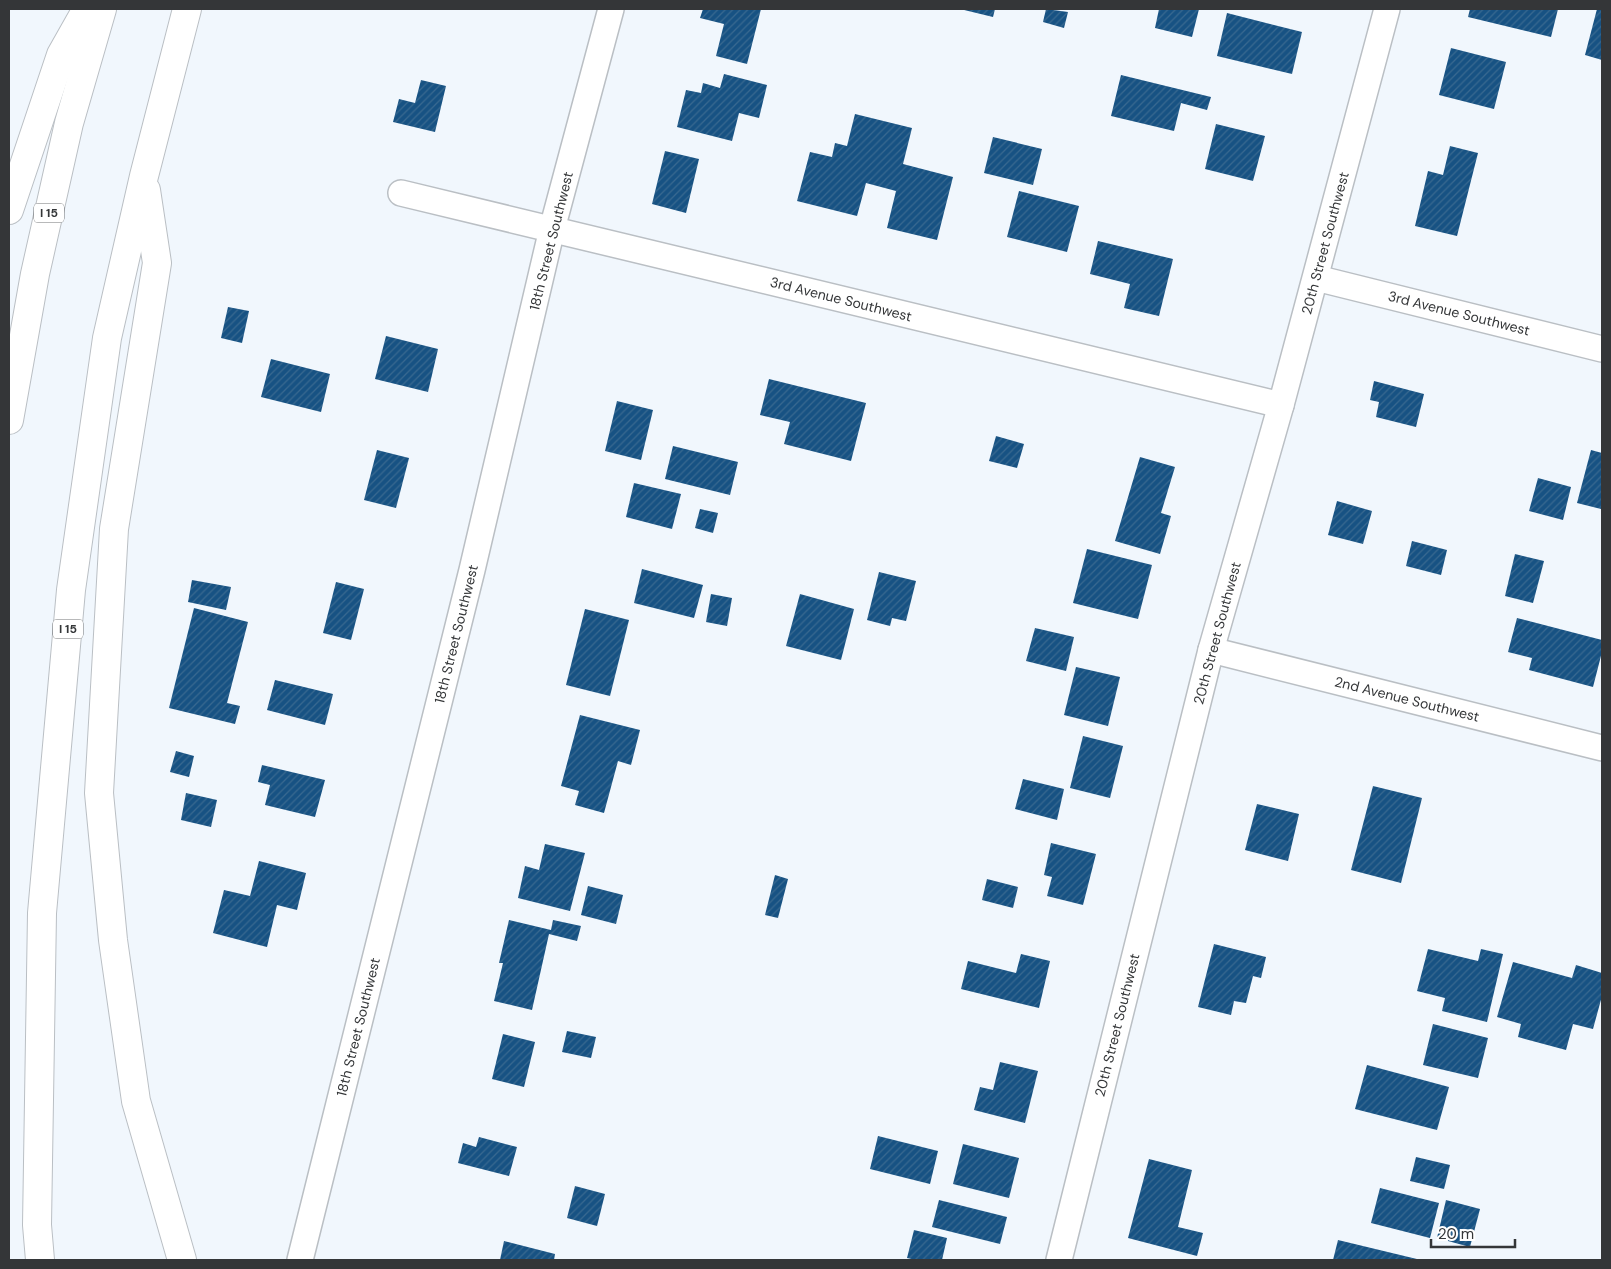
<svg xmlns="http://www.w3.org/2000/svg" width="1611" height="1269" font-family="'DM Sans',sans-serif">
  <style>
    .building { fill: url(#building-hatch) }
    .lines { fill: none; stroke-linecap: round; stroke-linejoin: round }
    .minor-casing { stroke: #babfc4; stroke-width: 28 }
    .motorway-casing { stroke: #babfc4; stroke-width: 30 }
    .minor { stroke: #fff; stroke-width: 25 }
    .motorway { stroke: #fff; stroke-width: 28 }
    .labels { text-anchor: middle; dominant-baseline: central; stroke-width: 5; stroke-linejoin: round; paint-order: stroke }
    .shield { fill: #fff; stroke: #717274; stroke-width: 1 }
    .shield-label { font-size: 12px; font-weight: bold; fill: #343638 }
    .street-label { font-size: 14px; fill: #343638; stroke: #fff }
  </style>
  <defs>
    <pattern id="building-hatch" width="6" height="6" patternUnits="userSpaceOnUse" patternTransform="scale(1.25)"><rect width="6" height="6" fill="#175283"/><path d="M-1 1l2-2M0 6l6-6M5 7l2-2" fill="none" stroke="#396990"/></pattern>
  </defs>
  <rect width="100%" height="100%" fill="#f1f7fd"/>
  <g class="building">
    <path d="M703,9H761L747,64L716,56L724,24L700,18Z"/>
    <path d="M960,9H995L993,17Z"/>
    <path d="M1046,9L1068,12L1064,28L1043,22Z"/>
    <path d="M1159,9H1199L1192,37L1155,28Z"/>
    <path d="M1470,9H1558L1551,37L1468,17Z"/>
    <path d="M1597,9H1602V60L1585,55Z"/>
    <path d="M1227,13L1302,32L1292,74L1217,56Z"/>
    <path d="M1451,48L1506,62L1494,109L1439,95Z"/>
    <path d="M724,74L767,85L759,118L739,113L732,141L677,127L686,90L701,93L703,83L720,88Z"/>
    <path d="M1121,75L1211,97L1207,110L1181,103L1174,131L1111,116Z"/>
    <path d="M421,80L446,86L435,132L393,122L399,99L415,103Z"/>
    <path d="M855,114L912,128L903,164L953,177L937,240L887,228L896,191L866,183L857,216L797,201L810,152L832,157L835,143L847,146Z"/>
    <path d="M1216,124L1265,136L1253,181L1205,169Z"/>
    <path d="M993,137L1042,149L1033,185L984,173Z"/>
    <path d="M1450,146L1478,153L1457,236L1415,226L1428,171L1443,175Z"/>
    <path d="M665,151L699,159L686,213L652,204Z"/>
    <path d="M1019,191L1079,206L1067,252L1007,237Z"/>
    <path d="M1098,241L1173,259L1159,316L1124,308L1130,284L1090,274Z"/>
    <path d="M228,307L249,311L242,343L221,338Z"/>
    <path d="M386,336L438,349L428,392L375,379Z"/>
    <path d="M271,359L330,374L321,412L261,397Z"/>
    <path d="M769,379L866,403L851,461L784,444L790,422L760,415Z"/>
    <path d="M1374,381L1424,394L1416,427L1376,417L1379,402L1370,400Z"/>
    <path d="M617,401L653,410L641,460L605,451Z"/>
    <path d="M996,436L1024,444L1017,468L989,461Z"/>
    <path d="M673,446L738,462L730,495L665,479Z"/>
    <path d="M377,450L409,458L396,508L364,500Z"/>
    <path d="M1591,450L1602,453L1601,509L1577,503Z"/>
    <path d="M1140,457L1175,467L1161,513L1171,516L1160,554L1115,541Z"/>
    <path d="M1538,478L1571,487L1563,520L1529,511Z"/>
    <path d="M634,483L681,494L672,529L626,517Z"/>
    <path d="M1337,501L1372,511L1363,544L1328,535Z"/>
    <path d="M700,509L718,513L713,533L695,528Z"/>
    <path d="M1412,541L1447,550L1441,575L1406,566Z"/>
    <path d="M1087,549L1152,565L1138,619L1073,603Z"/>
    <path d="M1515,554L1544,561L1533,603L1505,596Z"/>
    <path d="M642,569L703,585L694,618L634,603Z"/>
    <path d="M879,572L916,581L906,621L892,618L890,626L867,620Z"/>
    <path d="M192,580L231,587L226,610L188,602Z"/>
    <path d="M336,582L364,589L351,640L323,633Z"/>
    <path d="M711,594L732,598L727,626L706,622Z"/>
    <path d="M800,594L854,609L841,660L786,646Z"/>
    <path d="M194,608L248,622L227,703L240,706L235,724L169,708Z"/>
    <path d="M585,609L629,620L610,696L566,685Z"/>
    <path d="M1517,618L1602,640V652L1593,687L1529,670L1532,658L1508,652Z"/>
    <path d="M1035,628L1074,637L1066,671L1026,661Z"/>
    <path d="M1076,667L1120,677L1108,726L1064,715Z"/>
    <path d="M275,680L333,694L325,725L267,710Z"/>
    <path d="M580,715L640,730L631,765L618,761L604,813L575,805L579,791L561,786Z"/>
    <path d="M1083,736L1123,746L1110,798L1070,788Z"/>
    <path d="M176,751L194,756L189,777L170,772Z"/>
    <path d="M262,765L325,780L315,817L265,805L270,785L258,782Z"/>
    <path d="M1023,779L1064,789L1057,820L1015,809Z"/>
    <path d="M1373,786L1422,798L1401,883L1351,870Z"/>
    <path d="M186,793L217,800L211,827L181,820Z"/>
    <path d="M1257,804L1299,814L1288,861L1245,850Z"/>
    <path d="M1051,843L1096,854L1083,905L1047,896L1052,877L1044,875Z"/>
    <path d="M545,844L585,853L570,911L518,898L525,866L539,870Z"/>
    <path d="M259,861L306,873L297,910L277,905L267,947L213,933L224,890L250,896Z"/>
    <path d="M775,875L788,879L778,918L765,915Z"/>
    <path d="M987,879L1018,887L1013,908L982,900Z"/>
    <path d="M588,886L623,895L616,924L581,915Z"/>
    <path d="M509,920L551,930L553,920L581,926L577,941L549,934L532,1010L494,1001L503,963H499Z"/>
    <path d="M1214,944L1266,957L1261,978L1253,976L1246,1003L1234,1001L1231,1015L1198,1007Z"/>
    <path d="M1428,949L1478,961L1481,949L1503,954L1487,1022L1442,1011L1445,998L1417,991Z"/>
    <path d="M1021,954L1050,961L1039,1008L961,989L968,961L1016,973Z"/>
    <path d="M1513,962L1572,978L1576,965L1602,973V996L1593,1029L1573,1024L1566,1050L1518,1037L1521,1024L1497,1017Z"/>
    <path d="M1433,1024L1488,1038L1478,1078L1423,1065Z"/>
    <path d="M567,1031L596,1037L591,1058L562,1052Z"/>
    <path d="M503,1034L535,1042L524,1087L492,1079Z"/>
    <path d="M1000,1062L1038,1071L1025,1123L974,1110L980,1087L993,1090Z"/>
    <path d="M1367,1065L1449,1087L1437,1130L1355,1109Z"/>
    <path d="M878,1136L938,1151L930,1184L870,1169Z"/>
    <path d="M479,1137L517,1147L509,1176L458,1163L463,1143L476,1147Z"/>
    <path d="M963,1144L1019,1158L1009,1198L953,1184Z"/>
    <path d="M1416,1157L1450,1165L1444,1189L1410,1181Z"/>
    <path d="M1149,1159L1192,1170L1178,1227L1203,1233L1197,1256L1128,1238Z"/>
    <path d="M575,1186L605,1194L597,1226L567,1218Z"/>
    <path d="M1380,1188L1439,1203L1430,1238L1371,1223Z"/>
    <path d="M939,1200L1007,1217L1000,1244L932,1227Z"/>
    <path d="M1446,1200L1480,1209L1470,1247L1437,1238Z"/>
    <path d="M914,1230L947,1238L942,1260H916L907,1258Z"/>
    <path d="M1338,1240L1421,1260H1333Z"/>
    <path d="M504,1241L555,1254L554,1260H500Z"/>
  </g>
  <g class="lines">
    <defs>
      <g id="minor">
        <path d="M401,193L1281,405"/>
        <path d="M1316,278L1602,349"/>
        <path d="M1211,650L1602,748"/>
        <path d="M300,1260L472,570L552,229L611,9"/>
        <path d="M1059,1260L1211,650L1281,405L1387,9"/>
      </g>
      <g id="motorway">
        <path d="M146,190L157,263L114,529L99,793L113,940L136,1101L182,1260"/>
        <path d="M9,210L61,55L87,9"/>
        <path d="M9,420L35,274L69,123L102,9"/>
        <path d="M40,1260L37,1225L42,913L71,590L107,338L144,176L187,9"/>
      </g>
    </defs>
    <use href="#minor" class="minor-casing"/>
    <use href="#motorway" class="motorway-casing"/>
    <use href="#minor" class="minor"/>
    <use href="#motorway" class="motorway"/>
  </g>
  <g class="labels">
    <g class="shield">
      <rect x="34" y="203.5" width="30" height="19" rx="4"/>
      <rect x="53" y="619.5" width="30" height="19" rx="4"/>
    </g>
    <g class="shield-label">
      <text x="49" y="213">I 15</text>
      <text x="68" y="629">I 15</text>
    </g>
    <g class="street-label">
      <text transform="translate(551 241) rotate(-76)">18th Street Southwest</text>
      <text transform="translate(1325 243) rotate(-75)">20th Street Southwest</text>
      <text transform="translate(841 299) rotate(14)">3rd Avenue Southwest</text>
      <text transform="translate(1459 313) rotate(14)">3rd Avenue Southwest</text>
      <text transform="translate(1217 633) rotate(-75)">20th Street Southwest</text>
      <text transform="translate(456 634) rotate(-76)">18th Street Southwest</text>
      <text transform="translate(1407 699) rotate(14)">2nd Avenue Southwest</text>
      <text transform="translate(1117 1025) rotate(-76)">20th Street Southwest</text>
      <text transform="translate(358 1027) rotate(-76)">18th Street Southwest</text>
    </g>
  </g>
  <rect width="1611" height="1269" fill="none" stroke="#343638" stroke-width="20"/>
  <path d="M1431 1239v8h84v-8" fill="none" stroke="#343638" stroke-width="2.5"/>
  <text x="1438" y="1239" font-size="15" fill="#343638" stroke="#ffffff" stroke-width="4" paint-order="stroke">20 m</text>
</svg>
